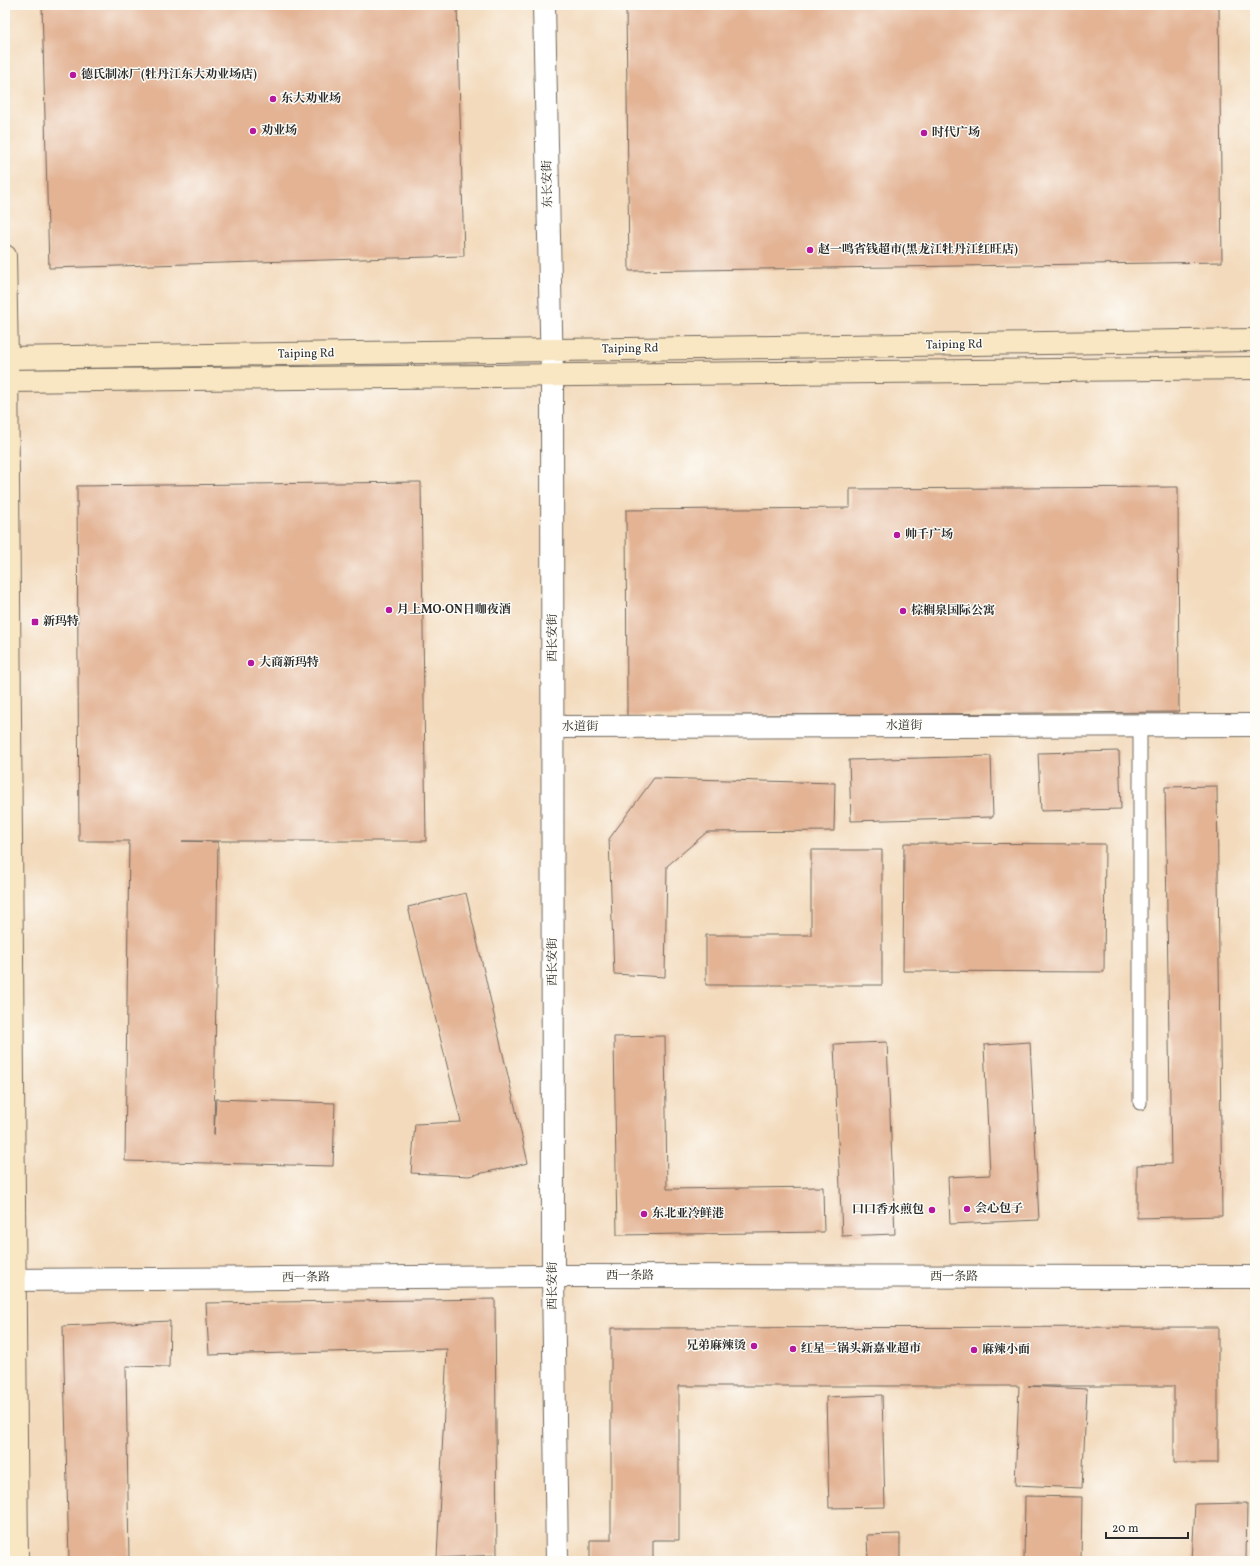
<svg xmlns="http://www.w3.org/2000/svg" width="1260" height="1566" font-family="Vollkorn,'Noto Serif SC',serif">
  <style>
    .building { fill: #e3b394 }
    .lines { fill: none; stroke-linecap: round; stroke-linejoin: round }
    .service-casing { stroke: #71685e; stroke-width: 15 }
    .minor-casing { stroke: #71685e; stroke-width: 24 }
    .tertiary-casing { stroke: #71685e; stroke-width: 24 }
    .secondary-casing { stroke: #71685e; stroke-width: 24 }
    .service { stroke: #fff; stroke-width: 13 }
    .minor { stroke: #fff; stroke-width: 22 }
    .tertiary { stroke: #fff; stroke-width: 22 }
    .secondary { stroke: #f9e7c3; stroke-width: 22 }
    .poi-dot { fill: #b5179e; stroke: #fdfcf7; stroke-width: 1.5 }
    .labels { text-anchor: middle; dominant-baseline: central; stroke-width: 3; stroke-linejoin: round; paint-order: stroke }
    .poi-label { font-size: 12px; font-weight: bold; fill: #2b2b2b; stroke: #fdfcf7; text-anchor: start }
    .street-label { font-size: 12px; fill: #2b2b2b; stroke: #fdfcf7 }
  </style>
  <rect width="100%" height="100%" fill="#fdfcf7"/>
  <filter id="ink" filterUnits="userSpaceOnUse"><feTurbulence type="fractalNoise" baseFrequency=".025" numOctaves="2"/><feDisplacementMap in="SourceGraphic" scale="8" xChannelSelector="R" yChannelSelector="G"/><feConvolveMatrix kernelMatrix="1 2 1 2 8 2 1 2 1" color-interpolation-filters="sRGB"/></filter>
  <filter id="wash" filterUnits="userSpaceOnUse"><feTurbulence type="fractalNoise" baseFrequency=".012" numOctaves="4" result="noise"/><feDisplacementMap in="SourceGraphic" scale="16" xChannelSelector="R" yChannelSelector="G"/><feGaussianBlur stdDeviation="0.9" result="paint"/><feColorMatrix in="noise" values="0 0 0 0 0 0 0 0 0 0 0 0 0 0 0 0 0 1.4 0 .05"/><feComposite in="paint" operator="in"/></filter>
  <g filter="url(#wash)">
    <rect width="100%" height="100%" fill="#f3dabc"/>
    <g id="blocks">
      <g class="building">
        <path d="M42,5H457L464,256L49,268Z"/>
        <path d="M626,5H1219L1222,262L629,271Z"/>
        <path d="M421,482L426,841H182L218,842L214,1135L216,1099L335,1103L333,1166L125,1161L129,841H79L77,486Z"/>
        <path d="M1178,487L1179,712L627,716L626,510L850,508V489Z"/>
        <path d="M1119,751L1121,809L1041,811L1038,753Z"/>
        <path d="M991,756L993,817L851,821L849,760Z"/>
        <path d="M654,778L835,783L834,831L707,832L667,866L665,977L614,974L609,839Z"/>
        <path d="M1217,786L1222,1216L1137,1218V1165L1171,1164L1165,787Z"/>
        <path d="M904,843L1105,844L1104,972L903,971Z"/>
        <path d="M811,850H882V985H706V935H811Z"/>
        <path d="M466,893L528,1163L469,1176L411,1173L415,1124L461,1122L408,907Z"/>
        <path d="M665,1036L667,1189L823,1187L824,1232L617,1235L614,1037Z"/>
        <path d="M887,1042L895,1234L842,1236L834,1044Z"/>
        <path d="M1030,1042L1039,1220L950,1224L948,1177L990,1175L984,1045Z"/>
        <path d="M495,1299L497,1555L437,1558L447,1349L209,1355L206,1303Z"/>
        <path d="M170,1321L169,1367L126,1366L129,1561H69L63,1326Z"/>
        <path d="M1218,1327V1463H1174V1386H1028L1087,1389L1082,1488L1015,1485L1019,1386H679V1540H653V1561H590V1540H611V1328Z"/>
        <path d="M882,1395L885,1507L829,1508L826,1397Z"/>
        <path d="M1025,1496L1082,1497L1081,1561H1024Z"/>
        <path d="M1247,1503L1246,1561H1192L1195,1504Z"/>
        <path d="M900,1534V1561H868L867,1535Z"/>
      </g>
    </g>
  </g>
  <g filter="url(#ink)">
    <use href="#blocks" fill-opacity="0" stroke="#71685e" stroke-width="1"/>
    <g class="lines">
      <defs>
        <path id="service" d="M1140,726V1103"/>
        <path id="minor" d="M553,727L1255,725"/>
        <g id="tertiary">
          <path d="M544,5L552,375L553,1276L557,1561"/>
          <path d="M5,1280L553,1276L1255,1277"/>
        </g>
        <g id="secondary">
          <path d="M5,256L7,358L17,1561"/>
          <path d="M5,358L1255,340"/>
          <path d="M5,381L1255,368"/>
        </g>
      </defs>
      <use href="#service" class="service-casing"/>
      <use href="#minor" class="minor-casing"/>
      <use href="#tertiary" class="tertiary-casing"/>
      <use href="#secondary" class="secondary-casing"/>
      <use href="#service" class="service"/>
      <use href="#minor" class="minor"/>
      <use href="#tertiary" class="tertiary"/>
      <use href="#secondary" class="secondary"/>
    </g>
  </g>
  <g class="poi-dot">
    <circle cx="73" cy="75" r="4"/>
    <circle cx="273" cy="99" r="4"/>
    <circle cx="253" cy="131" r="4"/>
    <circle cx="924" cy="133" r="4"/>
    <circle cx="810" cy="250" r="4"/>
    <circle cx="897" cy="535" r="4"/>
    <circle cx="389" cy="610" r="4"/>
    <circle cx="903" cy="611" r="4"/>
    <rect x="31" y="618" width="8" height="8" rx="2"/>
    <circle cx="251" cy="663" r="4"/>
    <circle cx="967" cy="1209" r="4"/>
    <circle cx="932" cy="1210" r="4"/>
    <circle cx="644" cy="1214" r="4"/>
    <circle cx="754" cy="1346" r="4"/>
    <circle cx="793" cy="1349" r="4"/>
    <circle cx="974" cy="1350" r="4"/>
  </g>
  <g class="labels">
    <g class="poi-label">
      <text x="81" y="75">德氏制冰厂(牡丹江东大劝业场店)</text>
      <text x="281" y="99">东大劝业场</text>
      <text x="261" y="131">劝业场</text>
      <text x="932" y="133">时代广场</text>
      <text x="818" y="250">赵一鸣省钱超市(黑龙江牡丹江红旺店)</text>
      <text x="905" y="535">帅千广场</text>
      <text x="397" y="610">月上MO·ON日咖夜酒</text>
      <text x="911" y="611">棕榈泉国际公寓</text>
      <text x="43" y="622">新玛特</text>
      <text x="259" y="663">大商新玛特</text>
      <text x="975" y="1209">会心包子</text>
      <text x="924" y="1210" text-anchor="end">口口香水煎包</text>
      <text x="652" y="1214">东北亚冷鲜港</text>
      <text x="746" y="1346" text-anchor="end">兄弟麻辣烫</text>
      <text x="801" y="1349">红星二锅头新嘉业超市</text>
      <text x="982" y="1350">麻辣小面</text>
    </g>
    <g class="street-label">
      <text transform="translate(548 184) rotate(-91)">东长安街</text>
      <text transform="translate(954 345) rotate(-1)">Taiping Rd</text>
      <text transform="translate(630 349) rotate(-1)">Taiping Rd</text>
      <text transform="translate(306 354) rotate(-1)">Taiping Rd</text>
      <text transform="translate(553 638) rotate(-90)">西长安街</text>
      <text x="904" y="726">水道街</text>
      <text x="580" y="727">水道街</text>
      <text transform="translate(553 962) rotate(-90)">西长安街</text>
      <text x="630" y="1276">西一条路</text>
      <text x="954" y="1277">西一条路</text>
      <text transform="translate(306 1278) rotate(-1)">西一条路</text>
      <text transform="translate(553 1286) rotate(-90)">西长安街</text>
    </g>
  </g>
  <rect width="1260" height="1566" fill="none" stroke="#fdfcf7" stroke-width="20"/>
  <path d="M1106 1532v6h82v-6" fill="none" stroke="#2b2b2b" stroke-width="2"/>
  <text x="1112" y="1532" font-size="12" fill="#2b2b2b" stroke="#fdfcf7" stroke-width="3" paint-order="stroke">20 m</text>
</svg>
